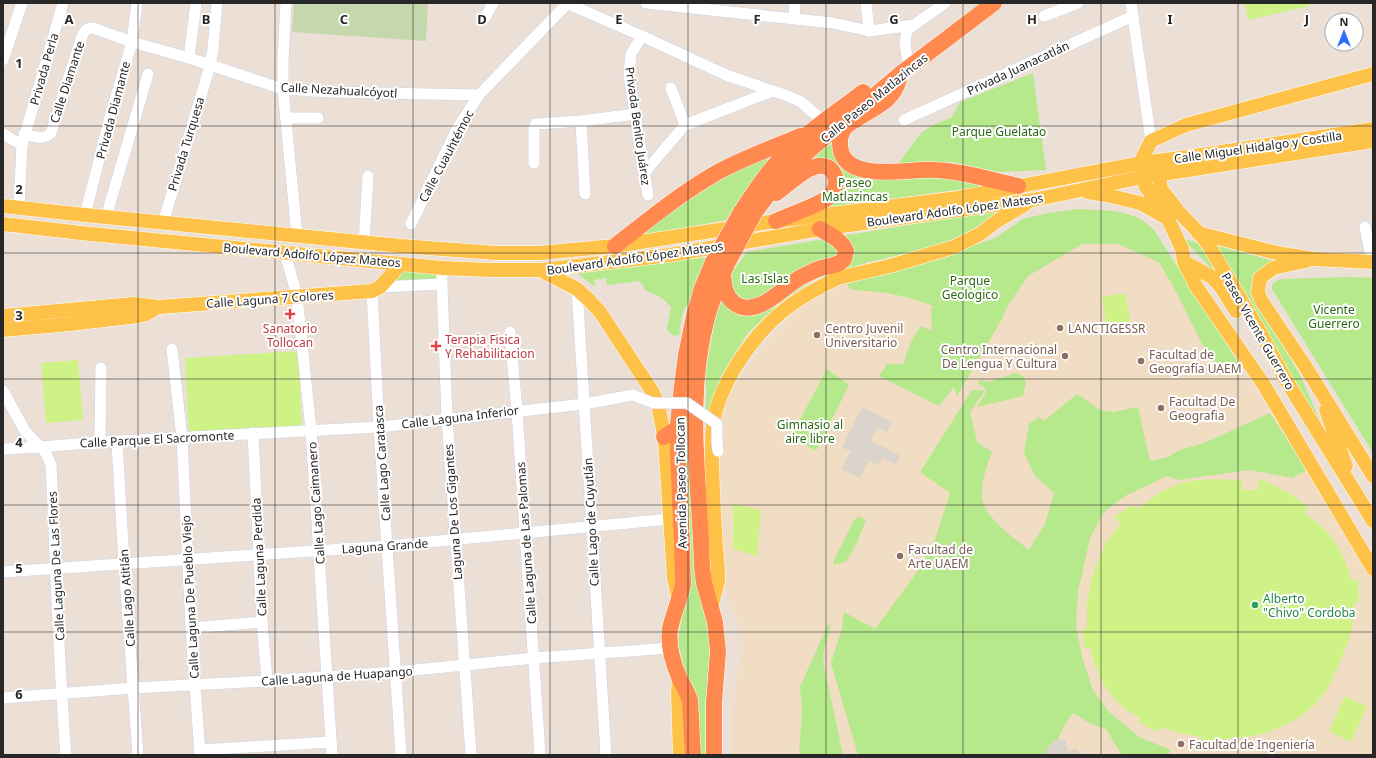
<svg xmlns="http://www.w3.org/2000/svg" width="1376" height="758" font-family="'Noto Sans',sans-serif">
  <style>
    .education { fill: #f0ddc3 }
    .green { fill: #b5e98c }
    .cemetery { fill: #c5d7ac }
    .pitch { fill: #cff286 }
    .plaza { fill: #dbd4cd }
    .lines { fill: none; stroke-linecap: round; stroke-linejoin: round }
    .minor-casing { stroke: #ccd2e2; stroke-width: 12 }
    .major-casing { stroke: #fff; stroke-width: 15 }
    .highway-casing { stroke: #fff; stroke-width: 17 }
    .minor { stroke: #fff; stroke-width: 11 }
    .major { stroke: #fec248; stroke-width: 14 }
    .highway { stroke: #ff894e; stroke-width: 16 }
    .minor-bridge-casing { stroke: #ccd2e2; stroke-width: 12; stroke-linecap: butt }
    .highway-bridge-casing { stroke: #fff; stroke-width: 17; stroke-linecap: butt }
    .minor-bridge { stroke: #fff; stroke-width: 11 }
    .highway-bridge { stroke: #ff894e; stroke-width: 16 }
    .grid { fill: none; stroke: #272727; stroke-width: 1; stroke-opacity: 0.55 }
    .health-dot { fill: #e0444e; stroke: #fff; stroke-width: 1.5 }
    .education-dot { fill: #8d6e63; stroke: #fff; stroke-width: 1.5 }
    .leisure-dot { fill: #2e9e5b; stroke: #fff; stroke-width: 1.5 }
    .labels { text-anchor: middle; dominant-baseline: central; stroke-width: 4; stroke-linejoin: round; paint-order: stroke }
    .street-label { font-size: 12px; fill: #272727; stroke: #fff }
    .park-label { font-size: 12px; fill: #2d6912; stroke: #fff }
    .health-label { font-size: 12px; fill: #be3a42; stroke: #fff }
    .education-label { font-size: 12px; fill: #785e54; stroke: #fff; text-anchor: start }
    .leisure-label { font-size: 12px; fill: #27864d; stroke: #fff; text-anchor: start }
    .grid-label { font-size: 13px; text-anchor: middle; font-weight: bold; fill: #272727; stroke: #fff; stroke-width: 4; stroke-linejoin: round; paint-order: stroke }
  </style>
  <rect width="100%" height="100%" fill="#ece0d6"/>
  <path class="education" d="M1138,227L1226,344L1247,377L1258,390L1274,413L1373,572V755H732V711L743,639L721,576L717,451L720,425L732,387L766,343L795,311L822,292L841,284L920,264L995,238Z"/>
  <g class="green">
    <path d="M979,3H986L867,96L817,137L778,173L756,201L730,249L707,305L694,356L691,412L697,578L710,642L706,703L707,755H696L692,699L678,642L687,582L682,427L684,385L687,365L703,301L715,267L739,222L759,190L779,167L875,85Z"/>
    <path d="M1033,73L1046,170L998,172L952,162L898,164L921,133L933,125L952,117L960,102Z"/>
    <path d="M837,135L841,162L939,175L992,185L812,210L828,202L832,165L784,182Z"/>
    <path d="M773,152L726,220L641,236L673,208L716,180Z"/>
    <path d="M1009,208L970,236L940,245L862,264L813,280L776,306L747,334L720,378L706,419V369L716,316L733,271L747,252Z"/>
    <path d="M1078,209C1105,211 1134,208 1154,230L1236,359L1238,371L1230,375L1218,369L1204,348L1178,295L1159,262L1118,244H1082L1028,276L1008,305L1002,319L957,396L954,387L939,406L879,376L887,364H904C907,350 912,338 921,326L932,331L931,310L933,306C906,295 879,291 851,290L846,283L920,264L995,238L1023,219L1048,213Z"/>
    <path d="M1182,238L1200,244L1235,301L1213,270Z"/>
    <path d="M1211,244L1274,261L1253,295L1300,375L1328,439Z"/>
    <path d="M710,257L690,302L684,309L679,331L682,333L674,336L667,330L671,307L662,298L645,290L640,281L607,285L606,278L594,280L595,287L576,272Z"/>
    <path d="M403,270L439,274L438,282L392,283Z"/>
    <path d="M1347,277L1373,278V453L1272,289V285L1275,282L1281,279Z"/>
    <path d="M827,369L849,385L816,451L791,437Z"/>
    <path d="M1016,373L1023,376L1026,382L1023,396L977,407L987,390L978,383L980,380L988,382Z"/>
    <path d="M972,390H985L970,412L977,442L992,452C987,465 982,480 982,494C981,516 1013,537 1029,550L1045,524L1054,493L1035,476L1024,453L1029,424L1039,417L1044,421L1077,394L1100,410L1113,412L1138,407L1150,461L1169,457L1179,450L1202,444L1270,413L1307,470L1292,478L1250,470L1178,480L1167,476L1125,496L1104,512L1090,538L1078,592L1076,625L1082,657L1092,688L1108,711L1139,737L1171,750L1168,755H1123L1120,752L1106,729L1091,724L1073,713L1065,724L1058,739L1053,741L1045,755H858L831,663L842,629L844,612L875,629L915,575L933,545L950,493L920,472Z"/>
    <path d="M858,516L866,520L858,540L847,561L834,565L833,562L853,522Z"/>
    <path d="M828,624L831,626L823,654L824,666L843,755H799L802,711L800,687Z"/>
  </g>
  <path class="cemetery" d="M294,3H428L426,41L292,32Z"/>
  <g class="pitch">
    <path d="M1245,3H1310V6L1248,20Z"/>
    <path d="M1125,293L1132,330L1108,335L1102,297Z"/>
    <path d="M298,351L302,428L189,434L185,358Z"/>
    <path d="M78,360L83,420L46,423L41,363Z"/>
    <path d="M1241,480L1242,490H1258L1259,480L1270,482L1269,484C1285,489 1296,498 1309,508L1304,513C1330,530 1344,550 1351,580H1358L1359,602H1354C1354,629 1349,642 1338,666C1334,675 1331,684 1326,691C1310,715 1280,731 1252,736C1243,737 1233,738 1224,739V744L1202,743V737L1179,733L1162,727L1157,732L1138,722L1140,718C1110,702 1098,679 1090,648H1085L1082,629L1087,628V602L1092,577L1105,544L1121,523L1114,517L1132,505L1137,509C1149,501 1160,491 1174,486C1194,477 1219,480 1241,480Z"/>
    <path d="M733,504L761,510L757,556L733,549Z"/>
    <path d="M1345,696L1367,707L1351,742L1329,731Z"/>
  </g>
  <g class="plaza">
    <path d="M862,407L892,422L887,432L877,428L871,441L900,455L896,465L882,458L878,465L842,447Z"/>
    <path d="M850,452L869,461L860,478L841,469Z"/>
    <path d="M1058,739L1066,740V745L1069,751L1076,749L1082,755H1045L1048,746Z"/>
  </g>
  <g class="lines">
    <defs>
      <g id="minor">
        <path d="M286,3L283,61V89L297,236"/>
        <path d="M566,3L642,36L726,75L788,96L801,102L823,121"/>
        <path d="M646,3L833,23L869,31L914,25"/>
        <path d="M866,3L869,31"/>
        <path d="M1131,3L1151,141"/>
        <path d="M1044,16L1078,3"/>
        <path d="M485,18L493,3"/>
        <path d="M794,18L795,3"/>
        <path d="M642,36L631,54L629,74L648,195"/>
        <path d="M907,57L905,42L907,30L945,3"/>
        <path d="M189,58L196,3"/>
        <path d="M3,60L22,3"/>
        <path d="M671,88L685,125"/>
        <path d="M286,118H318"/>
        <path d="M904,120L1133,16"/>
        <path d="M581,121L585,194"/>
        <path d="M3,134L22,145"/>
        <path d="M24,134C33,136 44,141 51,133L82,36C85,30 87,28 93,28L132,42L189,58L283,89L330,92L479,95"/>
        <path d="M534,163V128L536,124L581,121L636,114"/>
        <path d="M644,173L685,125L773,91"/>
        <path d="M19,208L22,145L63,3"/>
        <path d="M85,215L111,113L132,42L137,3"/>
        <path d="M106,217L148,74"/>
        <path d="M163,223L210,66L213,49L217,3"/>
        <path d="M411,224L457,129L479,95L568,3"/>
        <path d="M1365,227L1372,262"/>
        <path d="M364,243L368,176"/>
        <path d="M285,253L297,296L311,430L332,755"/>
        <path d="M442,268V284L447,418L471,755"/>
        <path d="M380,287L442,284"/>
        <path d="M577,289L606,755"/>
        <path d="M372,291L379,427L401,755"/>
        <path d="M510,332L517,411L540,755"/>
        <path d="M172,349L182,438L191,628L200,755"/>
        <path d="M3,391L25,431L46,453L51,465C56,562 58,659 66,755"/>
        <path d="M253,433L262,622L267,681"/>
        <path d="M100,442L101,368"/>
        <path d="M117,442L124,563L138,755"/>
        <path d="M3,449L41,447L100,442L379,427L584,404L633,395"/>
        <path d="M3,572L387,546L670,519"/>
        <path d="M191,628L262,622"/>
        <path d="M3,698L133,688L267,681L395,672L534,658L670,648"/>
        <path d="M199,750L331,742"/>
      </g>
      <g id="major">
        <path d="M1373,74L1186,125L1151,141L1143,157L1142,163L1143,177L1146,187L1168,219L1182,249L1184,262L1196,286L1264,385L1373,569"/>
        <path d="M1157,167L1161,189L1178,211L1201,235L1209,246L1259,330L1284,377L1373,521"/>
        <path d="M1088,192L1106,195L1140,203L1163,216"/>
        <path d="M3,206L85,215L401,246L496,253H539L615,246L776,221L958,198L1142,163L1188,157L1373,129"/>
        <path d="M3,224L81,233L442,268L491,270H542L670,255L820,229L1033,200L1143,177L1373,141"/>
        <path d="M1198,233L1277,253L1314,259L1373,262"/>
        <path d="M1306,261L1273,268L1260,278L1258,292L1261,300L1305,366L1373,476"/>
        <path d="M1184,262L1212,277L1221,287L1236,311"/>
        <path d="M542,271L577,289L589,300L600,312L652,391L658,404L665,441L674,578L679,601"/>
        <path d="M3,316L134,304L159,307L372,291L380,287L401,264"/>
        <path d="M3,330L70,324L138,316L146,314L158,307"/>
        <path d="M1326,410L1346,466"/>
        <path d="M711,607L718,582V571C715,535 713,499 712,462C712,448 711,433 714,419C722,379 755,332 788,307C803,296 821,286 838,278L890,266L954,247L980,234L997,221L1026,204"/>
        <path d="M679,677L678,695L680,755"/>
      </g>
      <g id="highway">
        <path d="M899,79C894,101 875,107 857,119C853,122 848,123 845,128C840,134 839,143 841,151C849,183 910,168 935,170C962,171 991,180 1018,186"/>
        <path d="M776,193C788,185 800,172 814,167C834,160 843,184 829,197C819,205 789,215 776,221"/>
        <path d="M741,212C754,192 767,172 784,155C808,131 836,113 863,92"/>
        <path d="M755,212L782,176L811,149L899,75L994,3"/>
        <path d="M615,246C648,220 681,193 718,172C744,158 772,148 800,136"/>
        <path d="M723,275C724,285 725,296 734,303C756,320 783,287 801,277C808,274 814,270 821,268C829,266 838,266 844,259L846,251C842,240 830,235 820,229"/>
        <path d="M664,437L678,428"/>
        <path d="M693,755L690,700C687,691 683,685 679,677C673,663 668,645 670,629C673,614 680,600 683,584L682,544L678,454V424L682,385L686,355L694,316L702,288L713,262"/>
        <path d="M714,755V702L718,652L715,622L704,583L702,567C700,484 685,400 707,318C712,300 720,281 727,264"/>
      </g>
    </defs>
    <use href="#minor" class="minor-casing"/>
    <use href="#major" class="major-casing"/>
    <use href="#highway" class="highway-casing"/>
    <use href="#minor" class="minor"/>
    <use href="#major" class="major"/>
    <use href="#highway" class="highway"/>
    <defs>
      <path id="minor-bridge" d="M633,395L653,403H687L717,424V444L718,451"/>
      <g id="highway-bridge">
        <path d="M713,262L741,212"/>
        <path d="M727,264L755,212"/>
      </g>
    </defs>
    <use href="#minor-bridge" class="minor-bridge-casing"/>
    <use href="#highway-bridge" class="highway-bridge-casing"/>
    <use href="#minor-bridge" class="minor-bridge"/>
    <use href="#highway-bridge" class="highway-bridge"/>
  </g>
  <path class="grid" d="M138,3V755M275,3V755M413,3V755M550,3V755M688,3V755M826,3V755M963,3V755M1101,3V755M1238,3V755M3,126H1373M3,253H1373M3,379H1373M3,505H1373M3,632H1373"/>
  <g class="health-dot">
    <path d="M288 308h4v4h4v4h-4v4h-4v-4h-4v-4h4z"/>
    <path d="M434 340h4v4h4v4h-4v4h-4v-4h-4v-4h4z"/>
  </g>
  <g class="education-dot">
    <circle cx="1060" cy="328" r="4"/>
    <circle cx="817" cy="335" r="4"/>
    <circle cx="1065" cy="356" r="4"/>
    <circle cx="1141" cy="361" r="4"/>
    <circle cx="1161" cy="408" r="4"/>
    <circle cx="900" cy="556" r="4"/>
    <circle cx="1181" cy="744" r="4"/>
  </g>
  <circle class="leisure-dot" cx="1255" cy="605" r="4"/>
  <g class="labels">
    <g class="street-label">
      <text transform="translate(1018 68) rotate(-25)">Privada Juanacatlán</text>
      <text transform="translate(44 69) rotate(-74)">Privada Perla</text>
      <text transform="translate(67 82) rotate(-72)">Calle Diamante</text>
      <text transform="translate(339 90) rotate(3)">Calle Nezahualcóyotl</text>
      <text transform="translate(874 98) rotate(-39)">Calle Paseo Matlazincas</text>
      <text transform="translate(113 110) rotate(-75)">Privada Diamante</text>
      <text transform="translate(638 126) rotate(82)">Privada Benito Juárez</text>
      <text transform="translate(186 144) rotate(-73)">Privada Turquesa</text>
      <text transform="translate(1258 147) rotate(-8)">Calle Miguel Hidalgo y Costilla</text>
      <text transform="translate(446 156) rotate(-62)">Calle Cuauhtémoc</text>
      <text transform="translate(955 210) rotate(-8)">Boulevard Adolfo López Mateos</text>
      <text transform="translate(312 255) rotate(5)">Boulevard Adolfo López Mateos</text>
      <text transform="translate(635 258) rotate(-8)">Boulevard Adolfo López Mateos</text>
      <text transform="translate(270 299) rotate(-4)">Calle Laguna 7 Colores</text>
      <text transform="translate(1258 331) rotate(60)">Paseo Vicente Guerrero</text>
      <text transform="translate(460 417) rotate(-7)">Calle Laguna Inferior</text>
      <text transform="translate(157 439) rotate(-3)">Calle Parque El Sacromonte</text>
      <text transform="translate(382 463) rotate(-94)">Calle Lago Caratasca</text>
      <text transform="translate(681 483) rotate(-91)">Avenida Paseo Tollocan</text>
      <text transform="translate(316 503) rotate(-94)">Calle Lago Caimanero</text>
      <text transform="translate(453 512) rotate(-94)">Laguna De Los Gigantes</text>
      <text transform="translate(591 522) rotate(-93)">Calle Lago de Cuyutlán</text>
      <text transform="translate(526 543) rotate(-94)">Calle Laguna de Las Palomas</text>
      <text transform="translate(385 546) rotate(-4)">Laguna Grande</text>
      <text transform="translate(259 557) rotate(-93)">Calle Laguna Perdida</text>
      <text transform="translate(56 566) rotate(-93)">Calle Laguna De Las Flores</text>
      <text transform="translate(190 597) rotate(-93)">Calle Laguna De Pueblo Viejo</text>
      <text transform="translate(127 598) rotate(-94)">Calle Lago Atitlán</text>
      <text transform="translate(337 676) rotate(-4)">Calle Laguna de Huapango</text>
    </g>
    <g class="park-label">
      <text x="999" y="131">Parque Guelatao</text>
      <text x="855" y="182">Paseo<tspan x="855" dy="14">Matlazincas</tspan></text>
      <text x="765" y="278">Las Islas</text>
      <text x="970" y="280">Parque<tspan x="970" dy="14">Geologico</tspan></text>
      <text x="1334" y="309">Vicente<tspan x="1334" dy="14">Guerrero</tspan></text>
      <text x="810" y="424">Gimnasio al<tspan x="810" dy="14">aire libre</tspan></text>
    </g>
    <g class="health-label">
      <text x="290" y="328">Sanatorio<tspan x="290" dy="14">Tollocan</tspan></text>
      <text x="445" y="339" text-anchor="start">Terapia Fisica<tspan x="445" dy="14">Y Rehabilitacion</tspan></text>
    </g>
    <g class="education-label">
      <text x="825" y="328">Centro Juvenil<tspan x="825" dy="14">Universitario</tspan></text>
      <text x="1068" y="328">LANCTIGESSR</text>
      <text x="1057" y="349" text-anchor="end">Centro Internacional<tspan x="1057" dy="14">De Lengua Y Cultura</tspan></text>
      <text x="1149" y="354">Facultad de<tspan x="1149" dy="14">Geografía UAEM</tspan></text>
      <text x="1169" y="401">Facultad De<tspan x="1169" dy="14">Geografia</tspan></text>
      <text x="908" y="549">Facultad de<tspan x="908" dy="14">Arte UAEM</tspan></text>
      <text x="1189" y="744">Facultad de Ingeniería</text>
    </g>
    <g class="leisure-label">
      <text x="1263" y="598">Alberto<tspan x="1263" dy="14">"Chivo" Cordoba</tspan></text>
    </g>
  </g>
  <g class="grid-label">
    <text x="69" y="24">A</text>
    <text x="206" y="24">B</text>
    <text x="344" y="24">C</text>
    <text x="482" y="24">D</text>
    <text x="619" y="24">E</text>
    <text x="757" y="24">F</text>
    <text x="894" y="24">G</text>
    <text x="1032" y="24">H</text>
    <text x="1170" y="24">I</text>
    <text x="1307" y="24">J</text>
    <text x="19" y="68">1</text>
    <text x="19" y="194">2</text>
    <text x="19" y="320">3</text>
    <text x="19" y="447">4</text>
    <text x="19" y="573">5</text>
    <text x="19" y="699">6</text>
  </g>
  <rect width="1376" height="758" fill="none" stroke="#272727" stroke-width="8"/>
  <g transform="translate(1344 32)"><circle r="19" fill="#ffffff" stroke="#a9a9a9"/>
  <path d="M0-3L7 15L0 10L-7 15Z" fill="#306bff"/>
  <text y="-6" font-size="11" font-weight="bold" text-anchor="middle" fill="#272727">N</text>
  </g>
</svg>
